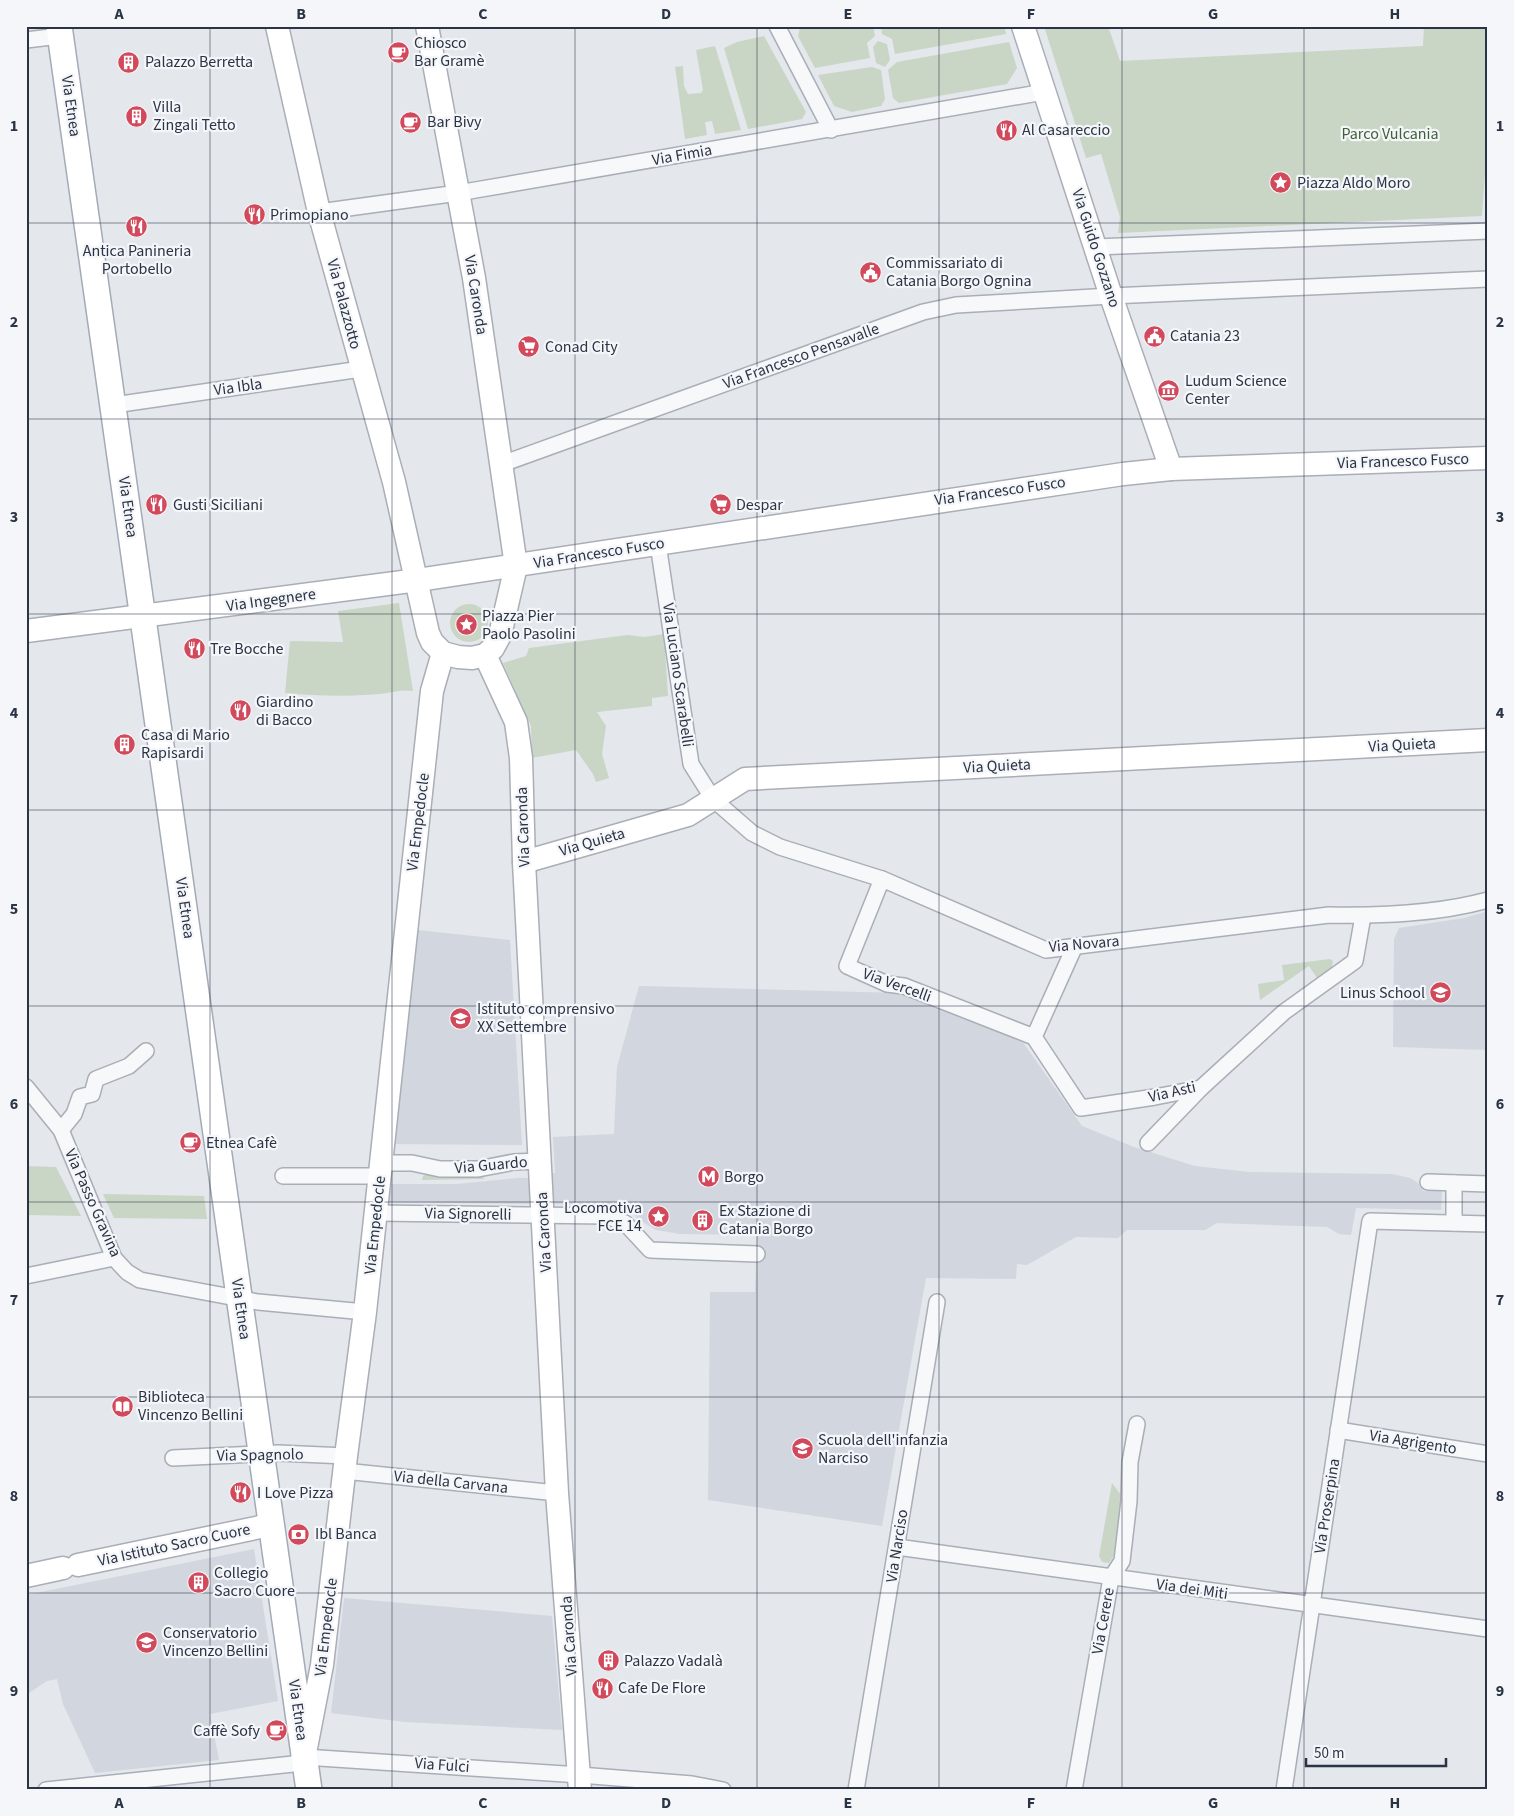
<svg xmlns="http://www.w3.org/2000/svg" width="1514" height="1816" font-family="'Source Sans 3',sans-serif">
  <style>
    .built { fill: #d2d6de }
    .green { fill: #c9d6c5 }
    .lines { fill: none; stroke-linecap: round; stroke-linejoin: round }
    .street-casing { stroke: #a9aeb7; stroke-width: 18 }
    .secondary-casing { stroke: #a9aeb7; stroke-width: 25 }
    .primary-casing { stroke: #a3abb8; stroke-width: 28 }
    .street { stroke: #f7f8fa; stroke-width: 15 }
    .secondary { stroke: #fff; stroke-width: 22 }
    .primary { stroke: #fff; stroke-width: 25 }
    .grid { fill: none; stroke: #2b3445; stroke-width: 1; stroke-opacity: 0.55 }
    .labels { text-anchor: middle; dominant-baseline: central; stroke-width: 4.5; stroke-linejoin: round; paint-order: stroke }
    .poi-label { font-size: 16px; fill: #2b3445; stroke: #f4f6f9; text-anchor: start }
    .street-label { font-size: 16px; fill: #2b3445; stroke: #f4f6f9 }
    .park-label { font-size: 16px; fill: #3f6138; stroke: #f4f6f9 }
    .neatline { fill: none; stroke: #2b3445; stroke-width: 2 }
    .grid-label { font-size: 16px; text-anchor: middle; font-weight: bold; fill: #2b3445 }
  </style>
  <rect width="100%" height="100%" fill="#e4e7ec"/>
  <g class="built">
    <path d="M1488,911V1050L1393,1047L1394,939L1399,928L1464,918Z"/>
    <path d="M418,930L510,940L522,1145L392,1144Z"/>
    <path d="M639,986L900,993L1022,1041L1082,1126L1134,1147L1195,1166L1249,1172L1392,1174L1410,1178L1418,1183L1423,1191H1442L1441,1210L1356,1208L1351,1235L1339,1234L1327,1227L1217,1223L1205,1230H1127L1118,1238L1076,1237L1027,1265L1017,1264L1016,1279L926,1278L882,1526L708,1500L710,1292H755L757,1235L680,1234L656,1230L638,1219L627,1206L620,1205L552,1204L549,1173H555L553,1137L614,1134L617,1067Z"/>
    <path d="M518,1178H534V1204L385,1202L386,1184H457Z"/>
    <path d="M254,1549L278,1701L210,1714L219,1760L95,1773L63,1704L57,1679L47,1681L29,1693L26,1692V1595Z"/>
    <path d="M344,1598L552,1616L562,1730L405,1722L331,1713Z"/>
  </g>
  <g class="green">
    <path d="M811,26H873L875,36L867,43L870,58L815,68L798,36L800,28Z"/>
    <path d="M881,26H1004L1006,34L895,54L892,39L882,34Z"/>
    <path d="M1044,26H1108L1120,61L1423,46L1424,26H1488V130L1482,216L1118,233L1120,217L1101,154L1086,158Z"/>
    <path d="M764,36L806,112L802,119L748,129L724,48L737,42Z"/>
    <path d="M878,41L887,44L890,60L885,67L876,63L873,47Z"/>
    <path d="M1009,42L1017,68L1007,84L899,103L893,98L888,70L897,62Z"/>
    <path d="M715,46L741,130L715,134L712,121L705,122L707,135L685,139L675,67L683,66L684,86L688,94L701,93L703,90L696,50Z"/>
    <path d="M872,67L881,70L885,99L881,106L852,112L834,106L818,75Z"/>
    <path d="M399,603L413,691C400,689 391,693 379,694C347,697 316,696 285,693L290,641L343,642L338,611Z"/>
    <circle cx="469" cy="623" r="19"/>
    <path d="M664,634L668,696L652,698V706L597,712L606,726L602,754L609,778L596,782L593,774L576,750L532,758L531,726L503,663L526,656L529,648L627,635L645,637Z"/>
    <path d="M1330,959L1333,961L1332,967L1317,978L1309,966L1260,1000L1258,984L1284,980L1282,965Z"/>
    <path d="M26,1166L56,1167L81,1216L26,1215Z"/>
    <path d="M435,1170L476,1171L485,1179L422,1180L423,1176Z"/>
    <path d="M103,1194L204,1196L207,1219L114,1218Z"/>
    <path d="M1112,1483L1121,1495L1122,1512L1119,1548L1109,1563L1102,1562L1099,1556Z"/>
  </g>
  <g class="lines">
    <defs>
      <g id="street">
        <path d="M777,26L831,130"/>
        <path d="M26,40L60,36"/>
        <path d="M319,212L458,193L1044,92"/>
        <path d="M1096,247L1488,231"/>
        <path d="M114,405L361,369"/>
        <path d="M502,464L923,312L956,305L1111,296L1488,279"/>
        <path d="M658,544L691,764L713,799L752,833L780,847L882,879L1046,950L1329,915C1382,916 1437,914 1488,900"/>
        <path d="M882,879L847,966L887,984L904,986L1034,1037"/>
        <path d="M1074,948L1034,1037L1081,1108L1155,1097L1201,1088L1284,1012L1355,961L1363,916"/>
        <path d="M26,1087L61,1130L114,1258L127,1272L140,1280L258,1302L365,1312"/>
        <path d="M61,1130L74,1114L80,1097L92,1094L96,1079L129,1066L146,1051"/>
        <path d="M1148,1143L1201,1088"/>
        <path d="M381,1163H412L440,1169H478L514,1162L540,1161"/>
        <path d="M283,1176H380"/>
        <path d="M1428,1182L1488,1184"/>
        <path d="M376,1213L607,1216L625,1223L650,1250L757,1254"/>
        <path d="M1454,1223V1183"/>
        <path d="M26,1276L114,1258"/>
        <path d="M1338,1430L1488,1454"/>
        <path d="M173,1458L278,1453L346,1456"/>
        <path d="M344,1471L557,1493"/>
        <path d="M897,1547L1488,1629"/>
        <path d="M46,1790L293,1764L304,1757L580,1775L692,1784L723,1790"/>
        <path d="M856,1790L937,1302"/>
        <path d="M1074,1790L1111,1578L1122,1561L1129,1501L1130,1462L1137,1424"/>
        <path d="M1284,1790L1370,1221L1488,1224"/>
      </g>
      <g id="secondary">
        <path d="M277,26L319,212L394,482L428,633L432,642L443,653L458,657L472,658L485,655L493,648L500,635L516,566L474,278L427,26"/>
        <path d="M1023,26L1111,296L1171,469"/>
        <path d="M26,631L418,580L1123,474L1171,469L1488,458"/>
        <path d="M485,655L516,722L521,758L524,862L557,1493L580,1790"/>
        <path d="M524,862L688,815L745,779L1488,740"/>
        <path d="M78,1565L270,1525"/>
        <path d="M26,1576L63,1568"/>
        <path d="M306,1748L322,1665L346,1456L365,1312L432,691L443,653"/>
      </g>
      <path id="primary" d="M59,26L309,1790"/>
    </defs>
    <use href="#street" class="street-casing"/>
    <use href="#secondary" class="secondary-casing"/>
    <use href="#primary" class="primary-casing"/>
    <use href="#street" class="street"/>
    <use href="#secondary" class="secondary"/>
    <use href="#primary" class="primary"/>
  </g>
  <path class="grid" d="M210,26V1790M392,26V1790M575,26V1790M757,26V1790M939,26V1790M1122,26V1790M1304,26V1790M26,223H1488M26,419H1488M26,614H1488M26,810H1488M26,1006H1488M26,1202H1488M26,1397H1488M26,1593H1488"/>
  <defs>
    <symbol id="cafe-disc" viewBox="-11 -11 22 22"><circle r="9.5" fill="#d1495b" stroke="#f4f6f9"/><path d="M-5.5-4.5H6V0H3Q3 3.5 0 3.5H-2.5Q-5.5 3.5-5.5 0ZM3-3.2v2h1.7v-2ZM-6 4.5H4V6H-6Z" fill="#fff"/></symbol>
    <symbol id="building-disc" viewBox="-11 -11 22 22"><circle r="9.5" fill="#d1495b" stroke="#f4f6f9"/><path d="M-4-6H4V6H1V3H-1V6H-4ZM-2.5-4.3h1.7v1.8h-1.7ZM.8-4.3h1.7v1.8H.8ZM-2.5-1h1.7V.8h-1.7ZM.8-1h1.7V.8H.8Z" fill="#fff"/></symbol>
    <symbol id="restaurant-disc" viewBox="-11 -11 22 22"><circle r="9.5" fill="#d1495b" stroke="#f4f6f9"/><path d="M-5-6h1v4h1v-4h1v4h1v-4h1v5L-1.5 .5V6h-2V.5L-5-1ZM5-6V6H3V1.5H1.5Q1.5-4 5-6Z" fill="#fff"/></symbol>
    <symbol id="sight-disc" viewBox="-11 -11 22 22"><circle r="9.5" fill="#d1495b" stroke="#f4f6f9"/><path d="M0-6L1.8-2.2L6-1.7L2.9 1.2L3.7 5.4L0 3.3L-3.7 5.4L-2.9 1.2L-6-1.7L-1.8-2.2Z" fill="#fff"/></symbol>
    <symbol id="civic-disc" viewBox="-11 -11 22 22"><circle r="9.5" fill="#d1495b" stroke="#f4f6f9"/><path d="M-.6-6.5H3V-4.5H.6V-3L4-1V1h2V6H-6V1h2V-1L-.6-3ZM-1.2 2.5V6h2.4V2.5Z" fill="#fff"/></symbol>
    <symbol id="supermarket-disc" viewBox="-11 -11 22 22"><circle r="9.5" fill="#d1495b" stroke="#f4f6f9"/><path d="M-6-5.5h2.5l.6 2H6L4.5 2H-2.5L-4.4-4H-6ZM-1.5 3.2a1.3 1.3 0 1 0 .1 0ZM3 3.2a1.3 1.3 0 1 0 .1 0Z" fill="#fff"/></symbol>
    <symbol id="museum-disc" viewBox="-11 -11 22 22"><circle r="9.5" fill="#d1495b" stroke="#f4f6f9"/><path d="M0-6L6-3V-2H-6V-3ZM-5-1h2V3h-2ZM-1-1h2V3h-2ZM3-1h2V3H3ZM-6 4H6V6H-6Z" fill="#fff"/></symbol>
    <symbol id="school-disc" viewBox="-11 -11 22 22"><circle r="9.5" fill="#d1495b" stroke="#f4f6f9"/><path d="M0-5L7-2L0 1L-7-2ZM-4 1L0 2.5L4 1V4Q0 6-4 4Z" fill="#fff"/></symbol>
    <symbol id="metro-disc" viewBox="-11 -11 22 22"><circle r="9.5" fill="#d1495b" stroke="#f4f6f9"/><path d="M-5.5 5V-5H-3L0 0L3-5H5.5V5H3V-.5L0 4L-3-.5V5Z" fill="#fff"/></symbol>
    <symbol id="library-disc" viewBox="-11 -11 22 22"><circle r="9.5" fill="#d1495b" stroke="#f4f6f9"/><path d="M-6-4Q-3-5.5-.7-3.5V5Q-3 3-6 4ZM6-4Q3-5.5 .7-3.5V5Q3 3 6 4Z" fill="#fff"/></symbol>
    <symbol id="bank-disc" viewBox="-11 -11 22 22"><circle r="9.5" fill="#d1495b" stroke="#f4f6f9"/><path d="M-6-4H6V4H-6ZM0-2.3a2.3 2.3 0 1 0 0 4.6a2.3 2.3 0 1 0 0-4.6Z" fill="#fff"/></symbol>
    <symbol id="university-disc" viewBox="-11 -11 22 22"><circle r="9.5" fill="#d1495b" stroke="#f4f6f9"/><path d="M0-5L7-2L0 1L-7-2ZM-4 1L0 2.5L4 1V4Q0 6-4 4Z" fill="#fff"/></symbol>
  </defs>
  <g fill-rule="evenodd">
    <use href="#cafe-disc" x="386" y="40" width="25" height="25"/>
    <use href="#building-disc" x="116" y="50" width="25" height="25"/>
    <use href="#building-disc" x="124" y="104" width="25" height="25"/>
    <use href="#cafe-disc" x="398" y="110" width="25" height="25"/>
    <use href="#restaurant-disc" x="994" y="118" width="25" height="25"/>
    <use href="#sight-disc" x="1268" y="170" width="25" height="25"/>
    <use href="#restaurant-disc" x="242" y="202" width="25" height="25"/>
    <use href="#restaurant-disc" x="124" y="214" width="25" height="25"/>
    <use href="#civic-disc" x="858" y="260" width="25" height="25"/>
    <use href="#civic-disc" x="1142" y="324" width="25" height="25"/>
    <use href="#supermarket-disc" x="516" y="334" width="25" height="25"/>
    <use href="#museum-disc" x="1156" y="378" width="25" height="25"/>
    <use href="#restaurant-disc" x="144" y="492" width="25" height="25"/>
    <use href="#supermarket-disc" x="708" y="492" width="25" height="25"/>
    <use href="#sight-disc" x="454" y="612" width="25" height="25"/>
    <use href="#restaurant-disc" x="182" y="636" width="25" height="25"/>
    <use href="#restaurant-disc" x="228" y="698" width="25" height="25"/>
    <use href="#building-disc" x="112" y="732" width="25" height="25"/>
    <use href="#school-disc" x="1428" y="980" width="25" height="25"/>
    <use href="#school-disc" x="448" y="1006" width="25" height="25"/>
    <use href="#cafe-disc" x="178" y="1130" width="25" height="25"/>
    <use href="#metro-disc" x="696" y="1164" width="25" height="25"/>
    <use href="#sight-disc" x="646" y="1204" width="25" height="25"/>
    <use href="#building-disc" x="690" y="1208" width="25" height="25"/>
    <use href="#library-disc" x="110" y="1394" width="25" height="25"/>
    <use href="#school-disc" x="790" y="1436" width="25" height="25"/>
    <use href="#restaurant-disc" x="228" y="1480" width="25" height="25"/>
    <use href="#bank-disc" x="286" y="1522" width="25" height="25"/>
    <use href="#building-disc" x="186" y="1570" width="25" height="25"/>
    <use href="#university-disc" x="134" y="1630" width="25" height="25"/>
    <use href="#building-disc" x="596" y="1648" width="25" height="25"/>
    <use href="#restaurant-disc" x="590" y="1676" width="25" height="25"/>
    <use href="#cafe-disc" x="264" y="1718" width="25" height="25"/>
  </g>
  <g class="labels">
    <g class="poi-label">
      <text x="414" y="43">Chiosco<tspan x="414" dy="18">Bar Gramè</tspan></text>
      <text x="145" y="62">Palazzo Berretta</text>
      <text x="153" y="107">Villa<tspan x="153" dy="18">Zingali Tetto</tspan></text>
      <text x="427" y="122">Bar Bivy</text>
      <text x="1022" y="130">Al Casareccio</text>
      <text x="1297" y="183">Piazza Aldo Moro</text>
      <text x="270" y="215">Primopiano</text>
      <text x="137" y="251" text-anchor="middle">Antica Panineria<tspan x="137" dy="18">Portobello</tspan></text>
      <text x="886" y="263">Commissariato di<tspan x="886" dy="18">Catania Borgo Ognina</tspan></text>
      <text x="1170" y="336">Catania 23</text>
      <text x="545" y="347">Conad City</text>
      <text x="1185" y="381">Ludum Science<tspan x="1185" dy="18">Center</tspan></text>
      <text x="173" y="505">Gusti Siciliani</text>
      <text x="736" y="505">Despar</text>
      <text x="482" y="616">Piazza Pier<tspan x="482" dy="18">Paolo Pasolini</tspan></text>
      <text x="210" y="649">Tre Bocche</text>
      <text x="256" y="702">Giardino<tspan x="256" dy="18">di Bacco</tspan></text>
      <text x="141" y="735">Casa di Mario<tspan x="141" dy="18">Rapisardi</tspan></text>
      <text x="1425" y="993" text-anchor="end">Linus School</text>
      <text x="477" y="1009">Istituto comprensivo<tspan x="477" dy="18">XX Settembre</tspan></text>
      <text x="206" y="1143">Etnea Cafè</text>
      <text x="724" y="1177">Borgo</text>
      <text x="642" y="1208" text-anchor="end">Locomotiva<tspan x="642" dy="18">FCE 14</tspan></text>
      <text x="719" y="1211">Ex Stazione di<tspan x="719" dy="18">Catania Borgo</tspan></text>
      <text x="138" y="1397">Biblioteca<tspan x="138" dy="18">Vincenzo Bellini</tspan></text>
      <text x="818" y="1440">Scuola dell'infanzia<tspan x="818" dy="18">Narciso</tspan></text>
      <text x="257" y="1493">I Love Pizza</text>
      <text x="315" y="1534">Ibl Banca</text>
      <text x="214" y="1573">Collegio<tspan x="214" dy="18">Sacro Cuore</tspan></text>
      <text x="163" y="1633">Conservatorio<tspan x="163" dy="18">Vincenzo Bellini</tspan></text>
      <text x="624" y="1661">Palazzo Vadalà</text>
      <text x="618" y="1688">Cafe De Flore</text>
      <text x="260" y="1731" text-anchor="end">Caffè Sofy</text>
    </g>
    <g class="street-label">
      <text transform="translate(71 106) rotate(82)">Via Etnea</text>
      <text transform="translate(682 155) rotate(-10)">Via Fimia</text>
      <text transform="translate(1096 248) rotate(72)">Via Guido Gozzano</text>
      <text transform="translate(476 295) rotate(81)">Via Caronda</text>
      <text transform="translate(344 304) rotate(75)">Via Palazzotto</text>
      <text transform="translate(801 356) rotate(-20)">Via Francesco Pensavalle</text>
      <text transform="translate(238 387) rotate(-8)">Via Ibla</text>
      <text transform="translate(1403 461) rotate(-2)">Via Francesco Fusco</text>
      <text transform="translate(1000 491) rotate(-8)">Via Francesco Fusco</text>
      <text transform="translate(128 507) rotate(82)">Via Etnea</text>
      <text transform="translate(599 553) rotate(-9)">Via Francesco Fusco</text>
      <text transform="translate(271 600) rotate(-8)">Via Ingegnere</text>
      <text transform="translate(678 675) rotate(82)">Via Luciano Scarabelli</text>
      <text transform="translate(1402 745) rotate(-3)">Via Quieta</text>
      <text transform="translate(997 766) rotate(-3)">Via Quieta</text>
      <text transform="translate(418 822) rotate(-83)">Via Empedocle</text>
      <text transform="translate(523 827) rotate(-92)">Via Caronda</text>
      <text transform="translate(592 842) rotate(-16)">Via Quieta</text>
      <text transform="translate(185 908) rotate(82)">Via Etnea</text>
      <text transform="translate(1084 944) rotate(-5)">Via Novara</text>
      <text transform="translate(897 985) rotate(20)">Via Vercelli</text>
      <text transform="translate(1172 1092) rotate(-13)">Via Asti</text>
      <text transform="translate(491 1165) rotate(-5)">Via Guardo</text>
      <text transform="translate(93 1203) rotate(66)">Via Passo Gravina</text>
      <text transform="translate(468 1214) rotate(1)">Via Signorelli</text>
      <text transform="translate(375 1225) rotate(-84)">Via Empedocle</text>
      <text transform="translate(544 1232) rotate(-93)">Via Caronda</text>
      <text transform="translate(241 1309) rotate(82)">Via Etnea</text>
      <text transform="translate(1413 1442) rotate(9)">Via Agrigento</text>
      <text transform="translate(260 1455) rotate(-1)">Via Spagnolo</text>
      <text transform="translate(451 1482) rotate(6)">Via della Carvana</text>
      <text transform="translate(1327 1506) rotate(-81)">Via Proserpina</text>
      <text transform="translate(174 1545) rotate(-12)">Via Istituto Sacro Cuore</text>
      <text transform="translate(897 1546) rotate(-81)">Via Narciso</text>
      <text transform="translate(1192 1589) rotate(8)">Via dei Miti</text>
      <text transform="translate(1103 1621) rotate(-80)">Via Cerere</text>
      <text transform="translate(326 1627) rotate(-83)">Via Empedocle</text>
      <text transform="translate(569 1636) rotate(-94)">Via Caronda</text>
      <text transform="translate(298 1710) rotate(82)">Via Etnea</text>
      <text transform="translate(442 1765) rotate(4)">Via Fulci</text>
    </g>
    <g class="park-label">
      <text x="1390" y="134">Parco Vulcania</text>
    </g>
  </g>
  <rect width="1514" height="1816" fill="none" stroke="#f4f6f9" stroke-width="55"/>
  <path d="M1306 1758v8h140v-8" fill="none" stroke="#2b3445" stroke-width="2.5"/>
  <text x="1314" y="1758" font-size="15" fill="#2b3445" stroke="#f4f6f9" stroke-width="4" paint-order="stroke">50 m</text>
  <rect x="28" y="28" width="1458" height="1760" class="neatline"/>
  <g class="grid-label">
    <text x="119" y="19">A</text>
    <text x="301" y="19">B</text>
    <text x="483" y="19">C</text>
    <text x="666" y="19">D</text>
    <text x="848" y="19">E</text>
    <text x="1031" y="19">F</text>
    <text x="1213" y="19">G</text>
    <text x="1395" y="19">H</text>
    <text x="14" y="131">1</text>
    <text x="1500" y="131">1</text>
    <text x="14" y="327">2</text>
    <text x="1500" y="327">2</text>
    <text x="14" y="522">3</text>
    <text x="1500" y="522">3</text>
    <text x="14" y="718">4</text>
    <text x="1500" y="718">4</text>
    <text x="14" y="914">5</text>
    <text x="1500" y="914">5</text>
    <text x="14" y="1109">6</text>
    <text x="1500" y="1109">6</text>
    <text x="14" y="1305">7</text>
    <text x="1500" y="1305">7</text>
    <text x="14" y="1501">8</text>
    <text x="1500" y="1501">8</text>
    <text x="14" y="1696">9</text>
    <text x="1500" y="1696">9</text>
    <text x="119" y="1808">A</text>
    <text x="301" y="1808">B</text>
    <text x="483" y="1808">C</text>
    <text x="666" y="1808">D</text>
    <text x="848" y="1808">E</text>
    <text x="1031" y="1808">F</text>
    <text x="1213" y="1808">G</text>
    <text x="1395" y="1808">H</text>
  </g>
</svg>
